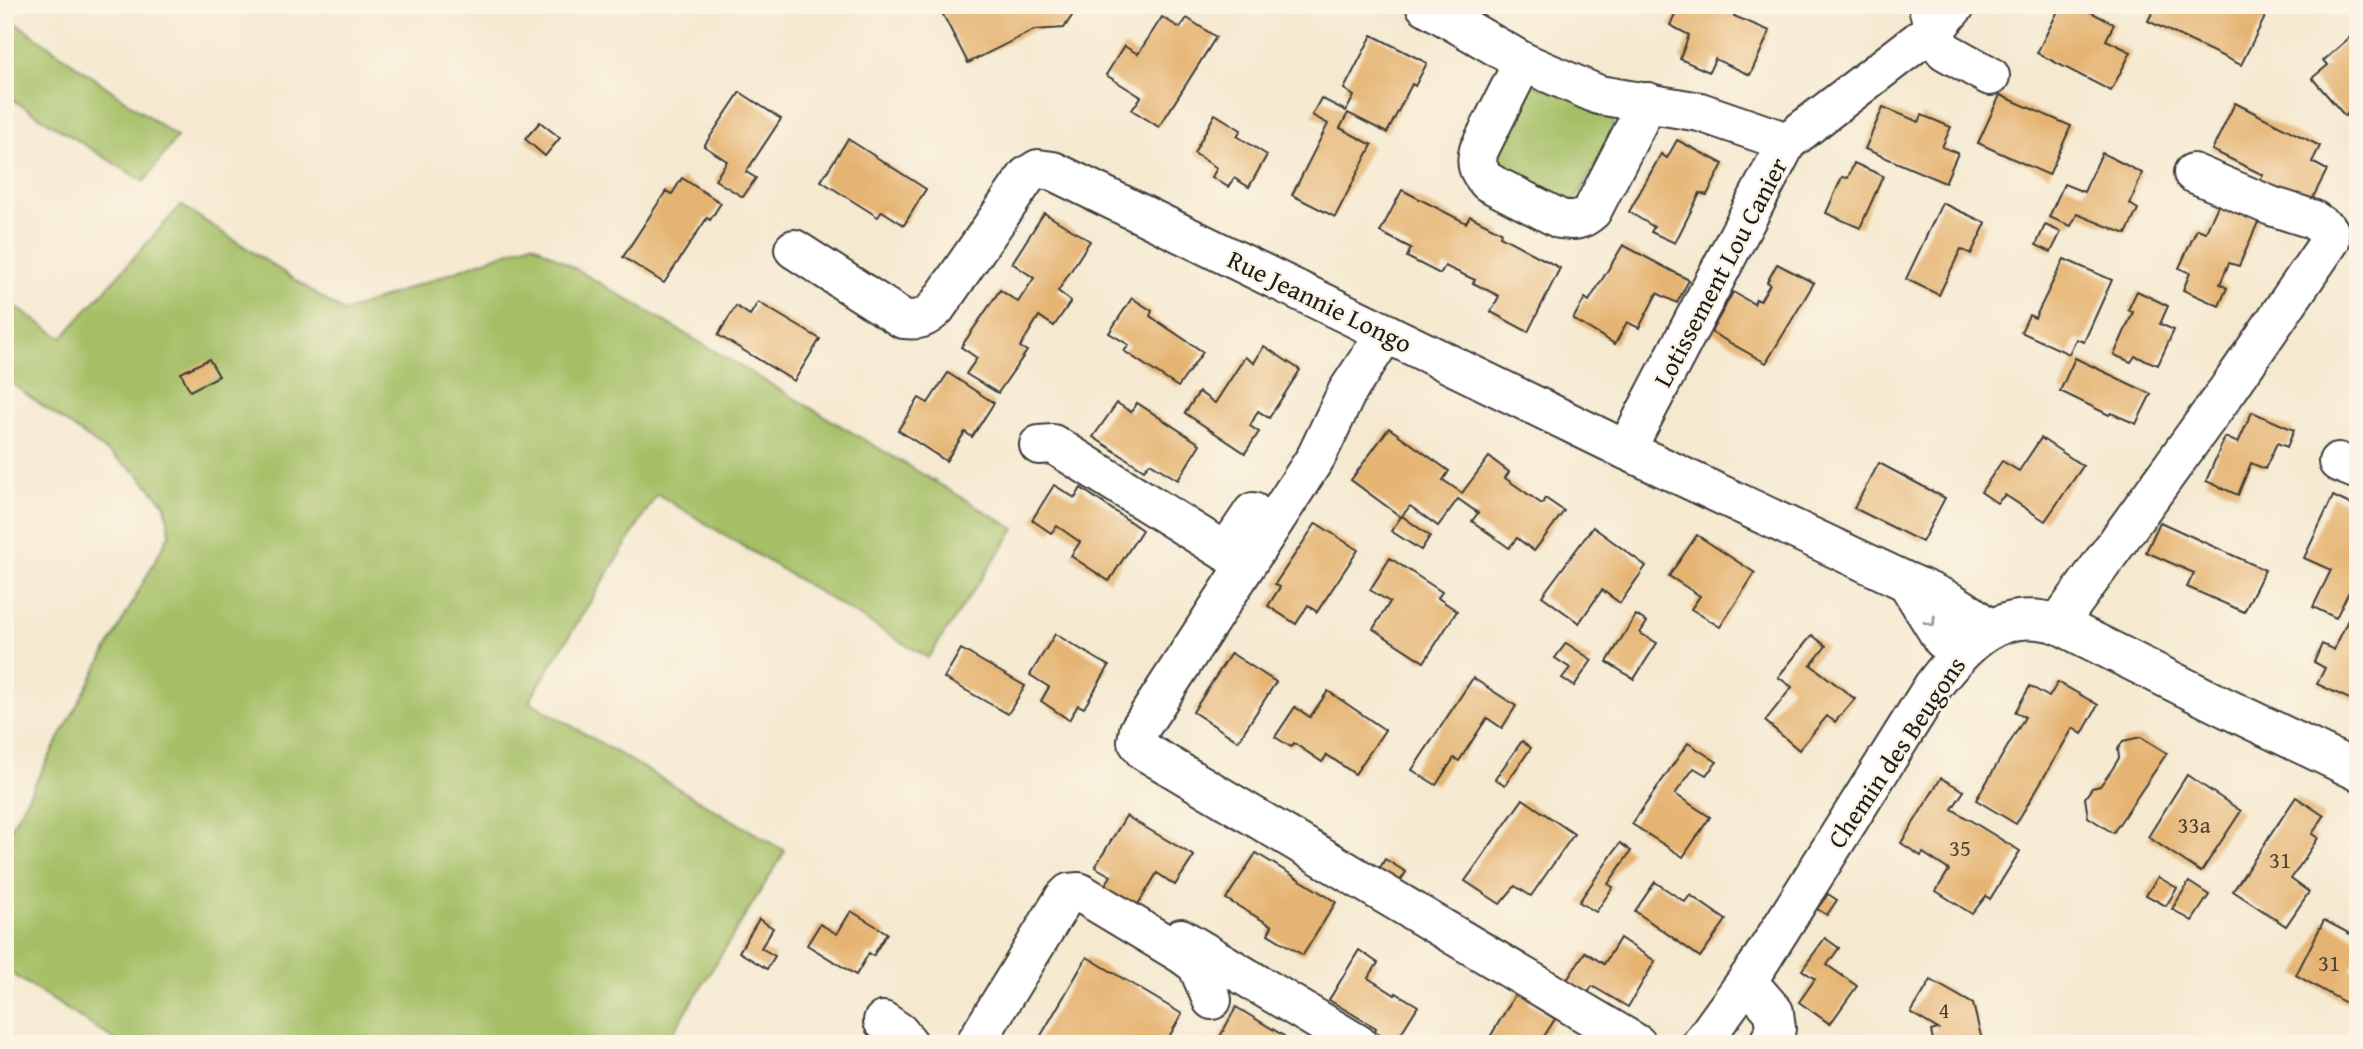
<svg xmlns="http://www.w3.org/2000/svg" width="2363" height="1049" font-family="'Gentium Book Plus',serif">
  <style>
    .green { fill: #a5bf66; stroke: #606e41; stroke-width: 2 }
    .building { fill: #e5b472 }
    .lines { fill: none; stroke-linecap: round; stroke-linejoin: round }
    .minor-casing { stroke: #3d3b37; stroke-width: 42 }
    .minor { stroke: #fff; stroke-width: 38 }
    .oneway { stroke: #999 }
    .labels { text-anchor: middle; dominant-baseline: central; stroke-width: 5; stroke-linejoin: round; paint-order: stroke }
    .number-label { font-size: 23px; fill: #4e4232 }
    .street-label { font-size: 26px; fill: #1c1c1c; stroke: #fcf5e5 }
  </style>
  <rect width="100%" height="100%" fill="#fcf5e5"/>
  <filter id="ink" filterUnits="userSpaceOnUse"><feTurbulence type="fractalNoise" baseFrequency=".0143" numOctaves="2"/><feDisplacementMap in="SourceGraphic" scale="14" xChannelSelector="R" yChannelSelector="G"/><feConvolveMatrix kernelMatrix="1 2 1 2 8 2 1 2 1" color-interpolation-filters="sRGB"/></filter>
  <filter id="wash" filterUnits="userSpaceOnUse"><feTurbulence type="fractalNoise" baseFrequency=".00686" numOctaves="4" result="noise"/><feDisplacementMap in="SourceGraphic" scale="28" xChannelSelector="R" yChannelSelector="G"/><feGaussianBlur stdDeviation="1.57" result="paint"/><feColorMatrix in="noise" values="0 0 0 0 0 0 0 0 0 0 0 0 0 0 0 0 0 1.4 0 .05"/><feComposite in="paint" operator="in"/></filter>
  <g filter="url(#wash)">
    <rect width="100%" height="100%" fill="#f5e9d0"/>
    <g class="green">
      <path d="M5,15L177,137L144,182L5,95Z"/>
      <path d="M1528,82L1605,110L1617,129L1571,208L1496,173L1488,150Z"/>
      <path d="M181,205L344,312L532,243L1015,529L928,658L657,494L529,701L785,851L666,1044H121L9,972L5,977V839L170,533L165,504L137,473L5,379V300L62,338Z"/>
    </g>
    <g id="blocks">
      <g class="building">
        <path d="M938,5H1079L1064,28L1034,30L968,63Z"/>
        <path d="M1679,5H1739L1734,16L1770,31L1750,75L1715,59L1709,72L1680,59L1689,35L1670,25Z"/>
        <path d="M2061,5H2077L2114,24L2106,40L2131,52L2111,91L2037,53Z"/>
        <path d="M2156,5H2213L2227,12L2230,5H2242L2265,17L2241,65L2148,21Z"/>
        <path d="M1162,17L1180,28L1187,18L1216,37L1159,127L1132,110L1141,97L1106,75L1124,46L1138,54Z"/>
        <path d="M2358,30V105L2345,116L2312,78L2328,65L2323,61Z"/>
        <path d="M1372,35L1427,63L1415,86L1412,84L1387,133L1348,113L1340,128L1372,145L1335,217L1292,195L1328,124L1312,115L1321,98L1346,111L1354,96L1344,89Z"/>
        <path d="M740,92L781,119L746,172L756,178L743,197L715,180L727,161L704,146Z"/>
        <path d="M2000,95L2071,126L2049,175L1978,143Z"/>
        <path d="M2235,103L2320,146L2312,162L2327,170L2309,205L2260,181L2263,175L2212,150Z"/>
        <path d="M1883,107L1919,122L1922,115L1951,127L1942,147L1958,153L1945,183L1865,149Z"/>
        <path d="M1215,114L1241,130L1237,136L1267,155L1249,187L1234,178L1228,187L1212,177L1217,168L1194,153Z"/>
        <path d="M540,122L560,138L545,156L525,139Z"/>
        <path d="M848,139L926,189L904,225L882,211L878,217L821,181Z"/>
        <path d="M1677,140L1723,164L1707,195L1700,193L1675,243L1651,232L1654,227L1629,212L1661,154L1667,158Z"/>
        <path d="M2102,153L2142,173L2130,204L2138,209L2126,234L2077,214L2071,226L2049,217L2064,184L2084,192Z"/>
        <path d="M1854,163L1883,176L1860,228L1826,213L1842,177L1848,178Z"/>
        <path d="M682,178L721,203L710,220L707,218L664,283L623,257L666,191L672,194Z"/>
        <path d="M1402,190L1466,223L1470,216L1501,232L1500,236L1560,268L1528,332L1491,312L1499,296L1473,283L1475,280L1445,266L1440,274L1407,257L1411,248L1380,232Z"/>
        <path d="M2220,201L2259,220L2239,266L2229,263L2220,284L2227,288L2219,306L2183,290L2190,273L2179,268L2197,229L2206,232Z"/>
        <path d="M1942,203L1986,223L1971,254L1961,249L1939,295L1906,279Z"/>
        <path d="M1044,213L1090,241L1058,291L1071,301L1054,326L1039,316L1020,347L1027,351L998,393L966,374L977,358L961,347L1000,290L1018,302L1034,278L1012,263Z"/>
        <path d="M2045,225L2061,232L2051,252L2036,245Z"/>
        <path d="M1623,245L1689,280L1677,303L1657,293L1639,328L1627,322L1615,344L1573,319L1585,298L1589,301Z"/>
        <path d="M2064,259L2112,280L2084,342L2076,339L2069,354L2021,332L2029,315L2035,318Z"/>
        <path d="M1777,264L1814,283L1766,363L1711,332L1733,292L1754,304L1756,299L1760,301L1770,284L1767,282Z"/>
        <path d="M2137,291L2168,306L2160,324L2174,330L2158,365L2135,356L2131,362L2114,355L2133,312L2128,310Z"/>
        <path d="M1132,298L1152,311L1150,316L1203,352L1178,387L1124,351L1129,345L1109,333Z"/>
        <path d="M758,302L820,339L794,381L718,335L736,306L750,315Z"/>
        <path d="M1264,346L1300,370L1269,418L1258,411L1250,426L1259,432L1245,453L1185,413L1199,392L1215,403L1245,357L1254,363Z"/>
        <path d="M2075,358L2151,394L2136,424L2111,413L2109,415L2060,391Z"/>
        <path d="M209,359L219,376L190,391L181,373Z"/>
        <path d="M948,373L994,403L972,437L965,432L946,461L898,430L919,398L928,403Z"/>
        <path d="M1117,403L1131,412L1137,403L1200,444L1178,480L1150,463L1144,470L1093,437Z"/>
        <path d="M2252,412L2294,430L2287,447L2277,443L2265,469L2251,463L2238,495L2206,481L2225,437L2238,443Z"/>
        <path d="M1389,428L1449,471L1443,480L1462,493L1489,457L1509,472L1505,478L1542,504L1545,498L1564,511L1534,551L1517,538L1509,548L1472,521L1478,513L1458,499L1438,526L1410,506L1402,516L1430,536L1421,550L1391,531L1401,517L1351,480Z"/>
        <path d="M2041,438L2083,466L2045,521L2005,495L1997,503L1981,492L2002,461L2019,471Z"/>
        <path d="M1879,463L1945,498L1922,542L1854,508Z"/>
        <path d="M1054,485L1075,498L1081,488L1142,530L1109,581L1071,556L1080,542L1057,526L1051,533L1032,520Z"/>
        <path d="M2333,496L2358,508V573L2336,618L2313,607L2331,570L2304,558Z"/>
        <path d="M2160,522L2265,570L2244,612L2187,587L2194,573L2146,552Z"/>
        <path d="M1316,523L1358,550L1317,612L1308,605L1296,624L1268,606L1280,587L1275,584Z"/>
        <path d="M1593,527L1646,566L1620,603L1602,590L1579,623L1542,596Z"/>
        <path d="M1697,535L1755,573L1720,627L1691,609L1700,596L1669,576Z"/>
        <path d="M1390,558L1442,592L1438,598L1457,611L1424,662L1373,629L1390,602L1370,590Z"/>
        <path d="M2353,609L2358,611V703L2317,684L2325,668L2314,662L2322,644L2334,650Z"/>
        <path d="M1636,615L1647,622L1640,633L1657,643L1634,679L1607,662Z"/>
        <path d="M1055,634L1109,666L1084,708L1078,705L1069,720L1041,701L1049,687L1030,675Z"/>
        <path d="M1812,635L1826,646L1811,665L1855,699L1835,722L1827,716L1799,750L1765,721L1792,687L1778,677Z"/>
        <path d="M1566,643L1592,660L1574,686L1562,678L1570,668L1555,658Z"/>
        <path d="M961,649L1025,686L1008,714L944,678Z"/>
        <path d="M1231,653L1276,682L1238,741L1193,712Z"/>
        <path d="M1473,678L1516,706L1502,728L1487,718L1459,761L1454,758L1436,785L1412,770Z"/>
        <path d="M2058,682L2098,705L2082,734L2073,728L2016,824L1976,800L2025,717L2015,712L2030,686L2049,697Z"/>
        <path d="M1328,691L1385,730L1355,774L1327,755L1322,762L1294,743L1291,747L1275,737L1295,707L1310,717Z"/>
        <path d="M2141,737L2167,753L2113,833L2088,817L2085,798L2092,788L2100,786L2111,771L2119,758L2118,749L2123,741Z"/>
        <path d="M1522,741L1531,748L1505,785L1495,779Z"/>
        <path d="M1688,743L1717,762L1706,775L1694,768L1675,794L1710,817L1683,857L1632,824Z"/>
        <path d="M2187,775L2241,811L2201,872L2148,837Z"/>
        <path d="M1941,778L1964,791L1952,809L2020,851L1990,899L1986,896L1972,914L1936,891L1949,870L1923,853L1921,856L1901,843Z"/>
        <path d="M2296,797L2324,816L2312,834L2318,838L2291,879L2309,892L2286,926L2233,891Z"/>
        <path d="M1523,799L1574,834L1531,896L1515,886L1500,904L1465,881Z"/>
        <path d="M1126,816L1194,856L1175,885L1157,873L1131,916L1098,895L1111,876L1095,867Z"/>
        <path d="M1620,843L1631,851L1608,884L1613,887L1596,912L1579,902Z"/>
        <path d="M1256,853L1336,902L1303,955L1268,934L1272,926L1226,899Z"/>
        <path d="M1385,859L1406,872L1395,889L1375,877Z"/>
        <path d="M2158,877L2177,888L2166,906L2146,895Z"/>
        <path d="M1655,882L1685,902L1690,895L1726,920L1700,957L1635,911Z"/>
        <path d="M2189,882L2209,895L2192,921L2172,909Z"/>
        <path d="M1828,894L1837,900L1827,915L1817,909Z"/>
        <path d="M851,911L887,933L873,956L869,953L856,975L807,945L820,924L837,934Z"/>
        <path d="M759,919L773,928L761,948L775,956L767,969L739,952Z"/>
        <path d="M2324,920L2358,938V955L2350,969L2358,972V998L2353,1007L2296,975Z"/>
        <path d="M1620,938L1655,961L1628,1007L1592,986L1588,993L1567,980L1585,952L1604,964Z"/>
        <path d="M1825,938L1839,948L1827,965L1857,986L1830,1024L1799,1002L1815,979L1802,970Z"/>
        <path d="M1359,950L1378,963L1368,978L1395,995L1396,993L1418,1006L1395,1043L1375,1031L1376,1028L1329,1000Z"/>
        <path d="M1087,957L1182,1014L1165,1044H1036Z"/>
        <path d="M1931,980L1973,1004L1983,1044H1934L1931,1031L1938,1029L1911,1013Z"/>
        <path d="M1519,988L1531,995L1528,1002L1555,1019L1539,1044H1501L1490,1037Z"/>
        <path d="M1236,1007L1284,1036L1279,1044H1216Z"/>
      </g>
    </g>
  </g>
  <g filter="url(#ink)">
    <use href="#blocks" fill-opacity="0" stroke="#3d3b37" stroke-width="2"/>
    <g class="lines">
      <defs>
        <g id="minor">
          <path d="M1425,5L1523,62L1599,95L1700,112L1787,142L1626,450"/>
          <path d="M1928,7L1937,41L1945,51L1990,76"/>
          <path d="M1523,62L1479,150C1475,164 1478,171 1488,182L1560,219C1574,221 1581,221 1592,211L1648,102"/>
          <path d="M1787,142L1939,25L1956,5"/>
          <path d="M794,249L903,319C918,321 925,319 936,308L1027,176L1038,169L1053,171L1626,450L1907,582"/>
          <path d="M1386,333L1347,392L1316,457L1139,730L1137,741L1144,751L1637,1044"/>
          <path d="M1039,445L1053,444L1226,552L1253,512"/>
          <path d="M2338,462L2358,470"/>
          <path d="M2058,624L2229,388L2330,241L2329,231L2312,219L2271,206L2193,173"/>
          <path d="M1959,654L1942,639L1907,582C1939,596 1964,605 1989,630"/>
          <path d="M1181,938L1358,1044"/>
          <path d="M1747,981L1774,1012L1776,1029L1768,1044"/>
          <path d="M883,1021L899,1032L909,1044"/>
          <path d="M975,1044L1064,898L1069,893L1079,892L1182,954L1197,965L1212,1000"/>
          <path d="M1701,1044L1758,965L1933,686C1966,643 2000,606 2058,624L2222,706L2358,771"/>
        </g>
      </defs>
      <use href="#minor" class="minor-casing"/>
      <use href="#minor" class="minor"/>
    </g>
    <defs><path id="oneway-chevron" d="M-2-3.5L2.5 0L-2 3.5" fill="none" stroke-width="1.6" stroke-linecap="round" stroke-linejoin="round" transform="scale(1.75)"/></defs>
    <use class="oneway" href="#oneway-chevron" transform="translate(1931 622) rotate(58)"/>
  </g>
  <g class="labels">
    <g class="number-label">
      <text x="2194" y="824">33a</text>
      <text x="1960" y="847">35</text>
      <text x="2280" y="859">31</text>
      <text x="2329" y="962">31</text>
      <text x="1944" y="1009">4</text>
    </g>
    <g class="street-label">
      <text transform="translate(1720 272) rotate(-62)">Lotissement Lou Canier</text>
      <text transform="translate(1320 301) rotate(26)">Rue Jeannie Longo</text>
      <text transform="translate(1896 752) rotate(-56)">Chemin des Beugons</text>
    </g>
  </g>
  <rect width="2363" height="1049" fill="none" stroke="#fcf5e5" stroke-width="28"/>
</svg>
